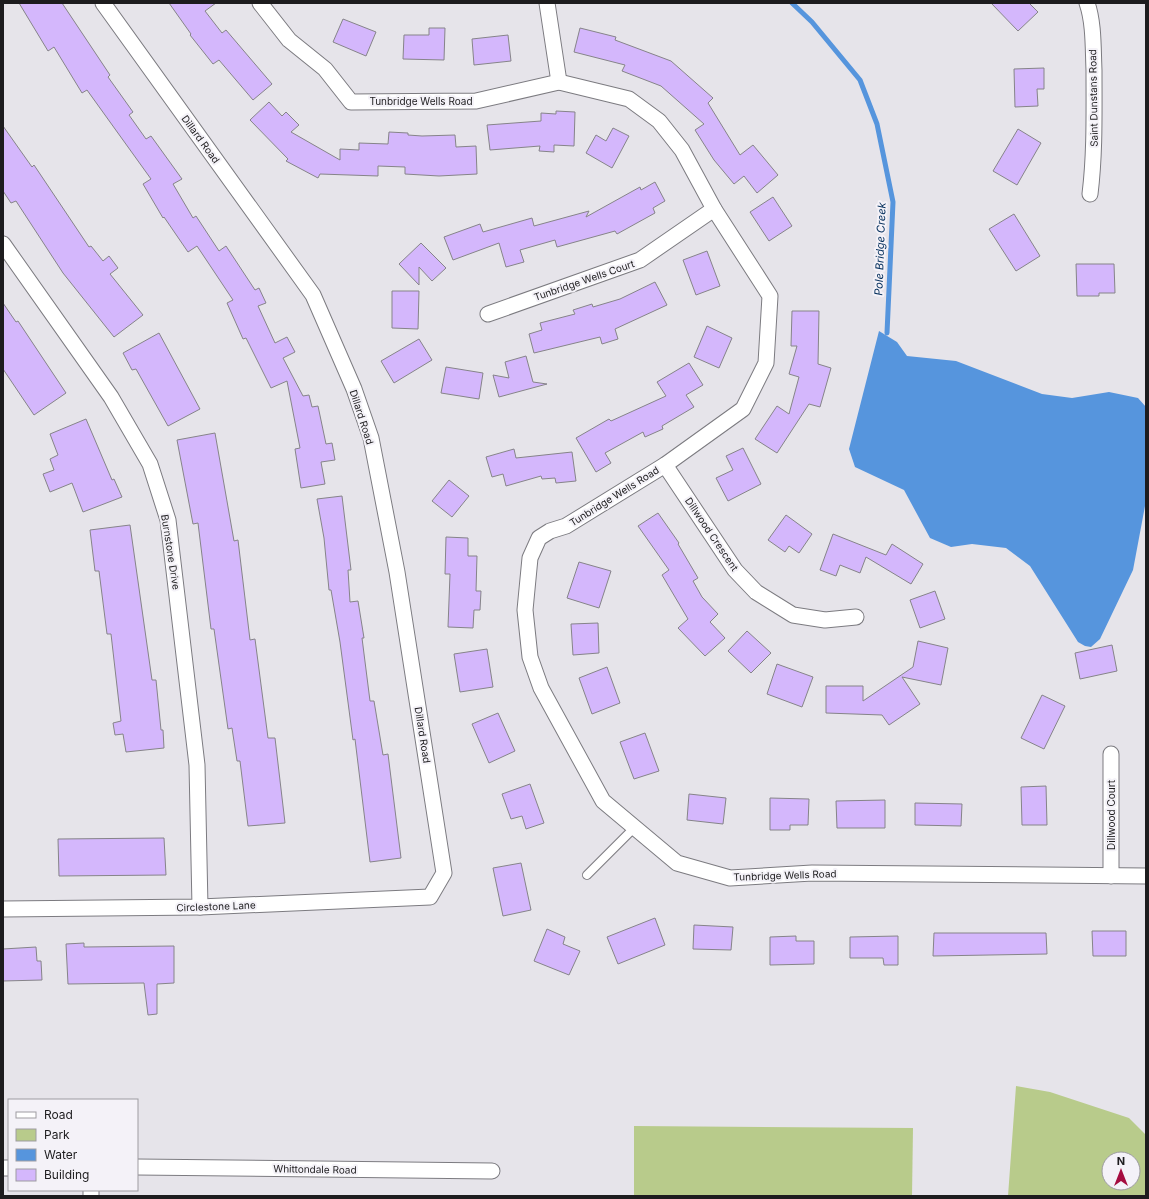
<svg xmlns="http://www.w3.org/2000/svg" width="1149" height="1199" font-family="Inter,sans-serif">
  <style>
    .green { fill: #b8cb8b; fill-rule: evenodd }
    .water { fill: #5695dd }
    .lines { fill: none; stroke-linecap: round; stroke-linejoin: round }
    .stream { stroke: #5695dd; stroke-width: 5 }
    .building { fill: #d4b7fc; stroke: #868489 }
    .service-casing { stroke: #7c7b80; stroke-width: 10 }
    .minor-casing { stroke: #7c7b80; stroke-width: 17 }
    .service { stroke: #fff; stroke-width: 8 }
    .minor { stroke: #fff; stroke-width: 15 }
    .labels { text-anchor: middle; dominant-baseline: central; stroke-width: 4; stroke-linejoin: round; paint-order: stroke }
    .street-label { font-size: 10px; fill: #1d1c1e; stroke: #f4f2f8 }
    .water-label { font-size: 11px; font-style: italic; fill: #002c59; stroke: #f4f2f8 }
  </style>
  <rect width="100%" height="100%" fill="#e6e4ea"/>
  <g class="green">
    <path d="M1016,1086L1050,1092L1129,1118L1146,1135V1196H1008ZM1109,1159H1133V1183H1109Z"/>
    <path d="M634,1126L913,1128L912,1196H634Z"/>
  </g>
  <path class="water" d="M879,331L897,342L907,356L956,361L1042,394L1072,398L1109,392L1138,398L1146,407L1145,506L1133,570L1100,639L1091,647L1085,646L1078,642L1030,566L1006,548L972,544L951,547L930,538L904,490L855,467L849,449Z"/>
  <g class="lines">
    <path class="stream" d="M792,3L812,22L860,80L877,124L893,202L887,333"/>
  </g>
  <g class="building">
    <path d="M19,3H62L110,75L108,77L133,112L129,115L146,139L151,136L182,179L173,184L193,218L196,216L219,251L226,246L255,290L259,288L266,303L258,306L275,343L287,337L295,352L283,358L303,396L309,395L312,407L318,406L326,444L332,443L335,460L321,462L325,484L301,488L295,449L300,448L287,381L271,388L246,338L243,339L227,303L233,300L197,246L188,252L164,217L163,218L143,184L151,179L87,90L82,93L54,47L48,51Z"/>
    <path d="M169,3H216L205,11L222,33L226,30L272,84L253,100L219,60L213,64L190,35L191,34Z"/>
    <path d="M991,3H1029L1038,12L1018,31Z"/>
    <path d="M343,19L376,32L366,56L333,42Z"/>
    <path d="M429,28H445L444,60L403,59L404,35H429Z"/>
    <path d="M580,28L616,37L615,40L671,61L713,98L708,103L740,155L753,145L778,175L757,193L744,176L734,184L714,160L695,130L704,124L661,86L622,71L625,65L574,52Z"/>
    <path d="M508,35L511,61L474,65L472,39Z"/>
    <path d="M1044,68V89H1037L1038,106L1015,107L1014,69Z"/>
    <path d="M269,102L282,116L286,112L299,125L291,132L340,160V149L359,150V143L388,144L389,132L408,133V135L422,136L455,135L456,147L476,146L477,174L439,176L405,174V167L378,166V176L320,174L318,178L286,161L288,159L250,120Z"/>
    <path d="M556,111L575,112L574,146L554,145V152L539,151L540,146L490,150L487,125L541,121V113L556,114Z"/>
    <path d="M3,126L32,167L34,165L89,247L91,246L103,261L109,256L118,268L110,274L143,315L114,337L63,273L16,201L11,203L3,191Z"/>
    <path d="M613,128L629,136L612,168L586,153L596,135L606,141Z"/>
    <path d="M1018,129L1041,143L1017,185L993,171Z"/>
    <path d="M655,182L665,201L653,208L655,213L617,234L615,231L557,247L555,240L520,250L524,262L506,267L499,243L453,260L444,237L480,224L483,232L532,218L534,226L589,211L586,217L640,187L641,190Z"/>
    <path d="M773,197L792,226L769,241L750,212Z"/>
    <path d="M1014,214L1040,256L1016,271L989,229Z"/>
    <path d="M421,243L446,268L432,281L419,267V285L399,264Z"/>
    <path d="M707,251L720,286L696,295L683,260Z"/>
    <path d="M1076,264H1114L1115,293H1099V296H1077Z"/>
    <path d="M655,282L667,305L615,329L618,339L602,344L600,337L534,353L529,334L542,330L540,323L575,314L573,310L592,304L593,307L620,299Z"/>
    <path d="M392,291H419L418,329L392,328Z"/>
    <path d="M3,303L16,322L18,321L66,393L34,415L3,369Z"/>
    <path d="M792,311H819L818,364L831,368L820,407L809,404L777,453L755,439L777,406L789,414L799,377L789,374L797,346H791Z"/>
    <path d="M707,326L732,338L719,368L694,357Z"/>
    <path d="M159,333L200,409L168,426L136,369L132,370L123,353Z"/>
    <path d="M419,339L432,360L394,383L381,361Z"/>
    <path d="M526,356L533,382L547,384L499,397L493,375L509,378L505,362Z"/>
    <path d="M689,363L703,385L686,395L694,407L662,426L663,429L645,437L643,432L605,453L611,463L596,472L576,438L609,419L611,421L666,396L657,382Z"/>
    <path d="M446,367L483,373L479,399L441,393Z"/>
    <path d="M86,419L112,480L114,479L122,497L83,512L72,483L50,492L43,474L54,470L50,459L58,455L50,434Z"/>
    <path d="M215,433L234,541L238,540L250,640L255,639L268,738H275L285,823L248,826L240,761H237L232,728L228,729L214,629H211L198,523L193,524L177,440Z"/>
    <path d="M743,448L761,484L728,501L716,478L733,470L726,456Z"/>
    <path d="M514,449L516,458L572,452L576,481L556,483L555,478L542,479L541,476L506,486L503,474L492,477L486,457Z"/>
    <path d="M449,480L469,496L452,517L432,501Z"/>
    <path d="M342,496L351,570H348L350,602L358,601L364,638H362L370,701H374L383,755L388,754L401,858L370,862L355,739L353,740L340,642L331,590H329L324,538L317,499Z"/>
    <path d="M658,513L679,543L678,544L698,578L693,581L702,597L718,614L710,622L725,638L705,656L678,628L688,619L662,575L669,570L638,526Z"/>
    <path d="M786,515L812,534L799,553L789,546L785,552L768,540Z"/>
    <path d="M130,525L152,680H156L161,730H163L164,748L126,752L123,734L115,735L113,723L121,721L111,634H107L99,571H95L90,530Z"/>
    <path d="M833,534L886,555L892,544L923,564L911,584L866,557L860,573L840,565L836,576L820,570Z"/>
    <path d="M446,537L468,538V556H477L476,591H481L480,610H474L473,628L448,627L450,574H445Z"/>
    <path d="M579,562L611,571L599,608L567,598Z"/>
    <path d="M935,591L945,619L920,628L910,600Z"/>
    <path d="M598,623L599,653L573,655L571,624Z"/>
    <path d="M747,631L771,653L751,673L728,651Z"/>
    <path d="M918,641L948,648L941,685L902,677L920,704L889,725L882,715L826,713V686H863V701L913,667Z"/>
    <path d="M1112,645L1117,671L1080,679L1075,653Z"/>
    <path d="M487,649L493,687L460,692L454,654Z"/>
    <path d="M777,664L813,677L802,707L767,694Z"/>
    <path d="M607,667L620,703L592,714L579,678Z"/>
    <path d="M1042,695L1065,706L1044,749L1021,738Z"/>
    <path d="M498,713L515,751L489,763L472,724Z"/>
    <path d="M645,733L659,771L634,779L620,742Z"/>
    <path d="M530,784L544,823L526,829L522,816L511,819L502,794Z"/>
    <path d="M1046,786L1047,825H1022L1021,787Z"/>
    <path d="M689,794L726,798L723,824L687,820Z"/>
    <path d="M770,798L809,799L808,825H790V830H770Z"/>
    <path d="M885,800V828H837L836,801Z"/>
    <path d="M915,803L962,804L961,826L915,825Z"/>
    <path d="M164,838L166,875L59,876L58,839Z"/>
    <path d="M521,863L531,910L503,916L493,868Z"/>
    <path d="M655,918L665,945L618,964L607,937Z"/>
    <path d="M694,925L733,927L731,950L693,949Z"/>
    <path d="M547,929L565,937L563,944L580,951L569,975L534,961Z"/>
    <path d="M1092,931H1126V956H1093Z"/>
    <path d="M934,933H1046L1047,954L933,956Z"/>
    <path d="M796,936V941H814V964L770,965V937Z"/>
    <path d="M898,936V965H884L883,958H850V937Z"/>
    <path d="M84,943V947L174,946V983L157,984V1014L148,1015L144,983L68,984L66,944Z"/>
    <path d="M36,947L37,961H41L42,980L3,981V949Z"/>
  </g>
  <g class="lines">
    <defs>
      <path id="service" d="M587,875L635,827"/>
      <g id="minor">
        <path d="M260,3L289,40L325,69L351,102L476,101L559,82L629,99L659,121L682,150L714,209L770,296L766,363L743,409L665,465L566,526L550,531L539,538L530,558L525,610L530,657L541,688L603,801L677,863L730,878L812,873L1146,876"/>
        <path d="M547,3L559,82"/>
        <path d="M1087,3C1094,23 1093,49 1094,70C1094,112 1095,153 1090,194"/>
        <path d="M3,244L111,397L150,464L168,520L197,765L200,907"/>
        <path d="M488,314L640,260L714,209"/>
        <path d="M665,465L735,570L756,592L793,615L825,620L856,617"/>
        <path d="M1111,876V754"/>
        <path d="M3,909L200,907L430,897L444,873L397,572L371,438L354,389L313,295L103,3"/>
        <path d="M137,1167L492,1171"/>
        <path d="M3,1168H9"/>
        <path d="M91,1196V1190"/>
      </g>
    </defs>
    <use href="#service" class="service-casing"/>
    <use href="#minor" class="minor-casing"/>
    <use href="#service" class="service"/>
    <use href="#minor" class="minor"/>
  </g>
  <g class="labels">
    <g class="street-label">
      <text transform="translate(1093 98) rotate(-91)">Saint Dunstans Road</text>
      <text x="421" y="101">Tunbridge Wells Road</text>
      <text transform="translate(201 139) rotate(54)">Dillard Road</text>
      <text transform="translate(584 280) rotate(-19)">Tunbridge Wells Court</text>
      <text transform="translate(362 417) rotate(72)">Dillard Road</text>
      <text transform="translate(614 496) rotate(-32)">Tunbridge Wells Road</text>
      <text transform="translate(712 534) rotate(56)">Dillwood Crescent</text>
      <text transform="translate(171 552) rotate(81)">Burnstone Drive</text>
      <text transform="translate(423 735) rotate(81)">Dillard Road</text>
      <text transform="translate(1111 815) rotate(-90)">Dillwood Court</text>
      <text transform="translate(785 875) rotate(-2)">Tunbridge Wells Road</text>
      <text transform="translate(216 906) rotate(-2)">Circlestone Lane</text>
      <text transform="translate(315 1169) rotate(1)">Whittondale Road</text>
    </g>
    <g class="water-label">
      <text transform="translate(880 249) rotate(-88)">Pole Bridge Creek</text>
    </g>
  </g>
  <rect width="1149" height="1199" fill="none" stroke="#1d1c1e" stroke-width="8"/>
  <rect x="8" y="1099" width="130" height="92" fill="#f4f2f8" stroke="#9e9ca1"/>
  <rect x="16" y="1112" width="20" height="6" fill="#ffffff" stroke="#9e9ca1"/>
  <text x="44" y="1119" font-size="12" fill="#1d1c1e">Road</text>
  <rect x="16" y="1129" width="20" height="12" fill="#b8cb8b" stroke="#9e9ca1"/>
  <text x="44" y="1139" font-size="12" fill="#1d1c1e">Park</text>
  <rect x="16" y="1149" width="20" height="12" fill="#5695dd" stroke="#9e9ca1"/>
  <text x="44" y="1159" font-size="12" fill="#1d1c1e">Water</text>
  <rect x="16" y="1169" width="20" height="12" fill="#d4b7fc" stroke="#9e9ca1"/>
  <text x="44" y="1179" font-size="12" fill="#1d1c1e">Building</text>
  <g transform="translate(1121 1171)"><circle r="19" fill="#f4f2f8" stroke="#9e9ca1"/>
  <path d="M0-3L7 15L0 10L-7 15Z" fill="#a50c40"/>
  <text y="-6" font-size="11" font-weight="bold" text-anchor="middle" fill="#1d1c1e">N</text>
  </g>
</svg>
